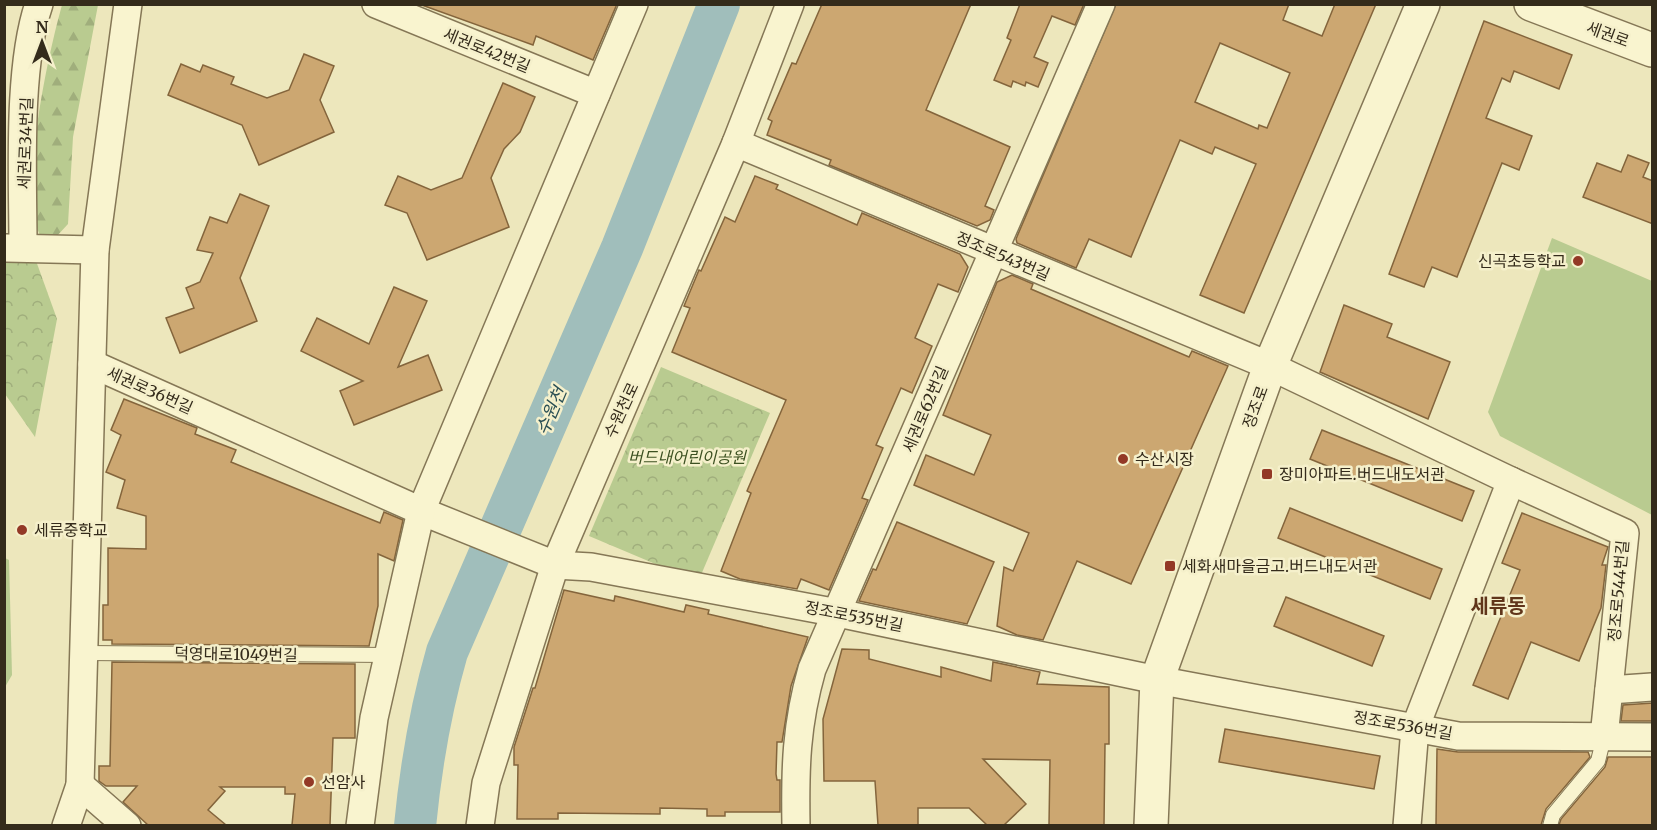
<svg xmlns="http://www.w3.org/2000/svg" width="1657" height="830" font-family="Merriweather,'Noto Sans KR',serif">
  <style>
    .grass { fill: #b9cb90 }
    .forest { fill: url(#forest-firs) }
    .park { fill: url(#park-crowns) }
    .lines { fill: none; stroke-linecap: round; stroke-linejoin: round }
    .river { stroke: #a0bebb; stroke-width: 42 }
    .building { fill: #cca771; stroke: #84653c; stroke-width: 1.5; fill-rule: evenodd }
    .service-casing { stroke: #857756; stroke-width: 16 }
    .minor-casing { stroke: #857756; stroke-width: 30 }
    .tertiary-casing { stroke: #857756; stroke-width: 36 }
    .service { stroke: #f9f4cf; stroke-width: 14 }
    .minor { stroke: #f9f4cf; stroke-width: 27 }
    .tertiary { stroke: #f9f4cf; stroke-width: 33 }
    .poi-dot { fill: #933926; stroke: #f5f0cb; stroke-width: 2 }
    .labels { text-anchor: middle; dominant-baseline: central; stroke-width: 5; stroke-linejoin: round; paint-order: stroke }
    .street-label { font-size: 16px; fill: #342b1b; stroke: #f5f0cb }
    .poi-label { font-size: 16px; fill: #342b1b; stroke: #f5f0cb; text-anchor: start }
    .park-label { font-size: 16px; font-style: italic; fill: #3c5021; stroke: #f5f0cb }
    .water-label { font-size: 18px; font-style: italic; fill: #2a4f54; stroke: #f5f0cb }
    .quarter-label { font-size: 20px; font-weight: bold; fill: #60351a; stroke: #f5f0cb }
  </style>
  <defs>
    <pattern id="forest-firs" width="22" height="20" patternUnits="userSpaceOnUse" patternTransform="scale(1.5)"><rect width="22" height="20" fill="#b9cb90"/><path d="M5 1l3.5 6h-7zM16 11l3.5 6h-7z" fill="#a0ae7c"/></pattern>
    <pattern id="park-crowns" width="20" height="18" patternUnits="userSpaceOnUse" patternTransform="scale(1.5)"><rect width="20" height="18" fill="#b9cb90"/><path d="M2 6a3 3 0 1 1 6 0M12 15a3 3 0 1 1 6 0" fill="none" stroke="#a0ae7c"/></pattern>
  </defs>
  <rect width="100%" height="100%" fill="#ede7bc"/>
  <g class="grass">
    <path d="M1552,238L1652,281V515L1500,436L1488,412Z"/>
    <path d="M5,558L9,560L12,675L5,687Z"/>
  </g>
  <path class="forest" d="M62,5H98L73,137L68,224L56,237L42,239C17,195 48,55 62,5Z"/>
  <g class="park">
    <path d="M4,257L35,258L57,319L35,437L5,394Z"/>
    <path d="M661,367L770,413L698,582L589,536Z"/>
  </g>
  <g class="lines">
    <path class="river" d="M415,826C421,764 430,711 447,652L622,248L719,4"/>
  </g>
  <g class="building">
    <path d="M419,4H617L593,60L536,36L533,45Z"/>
    <path d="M822,4H971L926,110L1010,147L985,206L994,210L990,220L977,226L829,165L831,160L767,135L772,121L768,119L792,63L796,64Z"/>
    <path d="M1020,4H1084L1075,25L1052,16L1034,57L1048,63L1038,87L1026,82L1025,86L1013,81L1011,87L994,80L1011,40L1007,38Z"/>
    <path d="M1116,4H1289L1283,20L1322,36L1335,4H1376L1244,313L1200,295L1256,164L1215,147L1212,154L1180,140L1131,257L1089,239L1076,268L1017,243L1016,239ZM1220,43L1290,73L1267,128L1259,125L1258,129L1195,102Z"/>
    <path d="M1484,21L1572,55L1559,89L1514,71L1510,82L1502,78L1486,118L1532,136L1519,170L1502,163L1457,277L1432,267L1424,287L1389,274Z"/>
    <path d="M304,54L334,66L320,100L334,132L259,165L242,125L168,95L181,64L200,72L203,65L234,77L231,84L267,98L289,90Z"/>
    <path d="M503,83L535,97L520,132L504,149L491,178L509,227L427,260L407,213L385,205L398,176L431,190L462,178Z"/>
    <path d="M1628,155L1649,163L1643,177L1653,181V224L1583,197L1597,163L1621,172Z"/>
    <path d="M755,176L778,185L776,189L857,225L862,213L960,254L968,267L958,292L938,284L915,338L932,346L912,393L901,388L876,445L883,448L862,498L868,500L829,590L801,579L797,589L740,579L721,571L751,493L747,491L786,400L672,352L690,308L684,306L699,270L701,271L725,217L735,222Z"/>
    <path d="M240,194L269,206L240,278L257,321L180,353L166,318L194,308L186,288L200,282L213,253L197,250L210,217L227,223Z"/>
    <path d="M1012,275L1033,284L1031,289L1189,357L1192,351L1228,366L1131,584L1077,561L1043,640L1017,635L997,626L1004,567L1013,571L1029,533L914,485L926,455L974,475L991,435L943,415L997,282Z"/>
    <path d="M394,287L427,301L398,367L428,355L442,390L354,425L340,391L363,381L301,351L317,318L369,344Z"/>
    <path d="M1344,305L1392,324L1387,337L1450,362L1428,419L1320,372Z"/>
    <path d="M124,399L197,428L195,434L236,450L231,462L380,523L384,512L403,520L394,561L378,554V606L369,646L112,644V640H103V605H108V548L146,549V516L117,508L125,480L106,472L121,435L111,430Z"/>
    <path d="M1322,430L1474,491L1462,521L1310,459Z"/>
    <path d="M1290,508L1442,569L1430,599L1278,538Z"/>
    <path d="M1522,513L1608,547L1602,565H1606L1601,608L1579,661L1531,642L1508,699L1473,685L1520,570L1502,563Z"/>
    <path d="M897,522L994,562L967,624L859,601L873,569L876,570Z"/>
    <path d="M564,590L614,601L615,596L684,612L686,605L709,610L708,614L808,637L791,686L782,742H777L776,774L777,780H780V812H725V816H707V809L660,808V814L558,813V819H517L518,765H514V747L533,688H535Z"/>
    <path d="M1286,597L1384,636L1372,666L1274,626Z"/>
    <path d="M842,649L869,650V659L941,677V667L991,681L993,662L1040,672L1037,684L1109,687V744H1105L1104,825H1049L1050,760L983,759L1026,804L1004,825H987L969,808H918V825H878L875,781H824L823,719Z"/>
    <path d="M112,662L355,664V738H333L330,825H292L295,794H285V787H220L225,791L208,810L226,825H148L123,802L137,786H106L99,781V766H110Z"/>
    <path d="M1653,703V721H1621L1623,705Z"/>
    <path d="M1225,729L1380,756L1374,789L1219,762Z"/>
    <path d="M1437,749L1458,752H1588L1590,757L1546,809L1541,825H1436Z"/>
    <path d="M1608,757H1653V825H1559L1561,819L1605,767Z"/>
  </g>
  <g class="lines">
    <defs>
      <g id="service">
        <path d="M84,653L388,655"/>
        <path d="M1550,826L1553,815L1598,761L1604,737"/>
      </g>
      <g id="minor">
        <path d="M376,4L596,94"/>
        <path d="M736,143L1270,366L1511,481L1415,728L1407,826"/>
        <path d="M23,247C23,178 17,68 39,4"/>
        <path d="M6,248L95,250"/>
        <path d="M92,364L421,511L555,565L591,567L838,613L1157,680L1458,736L1652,737"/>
        <path d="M1511,481L1625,533L1604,737"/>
        <path d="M1609,690L1652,687"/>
        <path d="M80,785L127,826"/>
        <path d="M66,826L80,785L95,250L128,4"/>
        <path d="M360,826L374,718L421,511L634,4"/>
        <path d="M480,826L486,783L555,565L736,143L790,4"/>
        <path d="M796,826C795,768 796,725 812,669L1101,4"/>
      </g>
      <g id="tertiary">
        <path d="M1531,4L1652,50"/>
        <path d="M1151,826L1157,680L1270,366L1423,4"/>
      </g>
    </defs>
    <use href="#service" class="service-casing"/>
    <use href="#minor" class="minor-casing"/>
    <use href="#tertiary" class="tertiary-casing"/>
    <use href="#service" class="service"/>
    <use href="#minor" class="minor"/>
    <use href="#tertiary" class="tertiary"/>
  </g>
  <g class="poi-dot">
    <circle cx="1578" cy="261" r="6"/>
    <circle cx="1123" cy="459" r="6"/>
    <rect x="1261" y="468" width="12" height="12" rx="3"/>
    <circle cx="22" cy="530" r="6"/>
    <rect x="1164" y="560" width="12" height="12" rx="3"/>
    <circle cx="309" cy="782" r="6"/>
  </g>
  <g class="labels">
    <g class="street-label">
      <text transform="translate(1608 34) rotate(20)">세권로</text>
      <text transform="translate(487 50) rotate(22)">세권로42번길</text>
      <text transform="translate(25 143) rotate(-88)">세권로34번길</text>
      <text transform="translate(1003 256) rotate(23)">정조로543번길</text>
      <text transform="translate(150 390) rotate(24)">세권로36번길</text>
      <text transform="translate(1255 407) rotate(-70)">정조로</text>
      <text transform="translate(925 409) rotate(-67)">세권로62번길</text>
      <text transform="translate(621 410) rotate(-65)">수원천로</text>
      <text transform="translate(1618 591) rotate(-85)">정조로544번길</text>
      <text transform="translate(854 616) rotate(11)">정조로535번길</text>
      <text transform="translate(236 654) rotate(1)">덕영대로1049번길</text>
      <text transform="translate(1403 725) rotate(10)">정조로536번길</text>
    </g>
    <g class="poi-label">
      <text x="1566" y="261" text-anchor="end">신곡초등학교</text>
      <text x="1135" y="459">수산시장</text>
      <text x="1279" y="474">장미아파트.버드내도서관</text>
      <text x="34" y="530">세류중학교</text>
      <text x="1182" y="566">세화새마을금고.버드내도서관</text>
      <text x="321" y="782">선암사</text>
    </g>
    <g class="park-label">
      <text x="687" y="457">버드내어린이공원</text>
    </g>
    <g class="water-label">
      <text transform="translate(551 411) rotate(-67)">수원천</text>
    </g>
    <g class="quarter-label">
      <text x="1498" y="605">세류동</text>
    </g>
  </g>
  <rect width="1657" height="830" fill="none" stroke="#342b1b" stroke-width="12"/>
  <g transform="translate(42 42)" stroke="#f5f0cb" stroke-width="4.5" paint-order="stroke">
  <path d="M0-4.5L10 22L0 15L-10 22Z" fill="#342b1b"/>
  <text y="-9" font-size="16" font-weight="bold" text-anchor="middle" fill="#342b1b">N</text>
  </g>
</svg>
